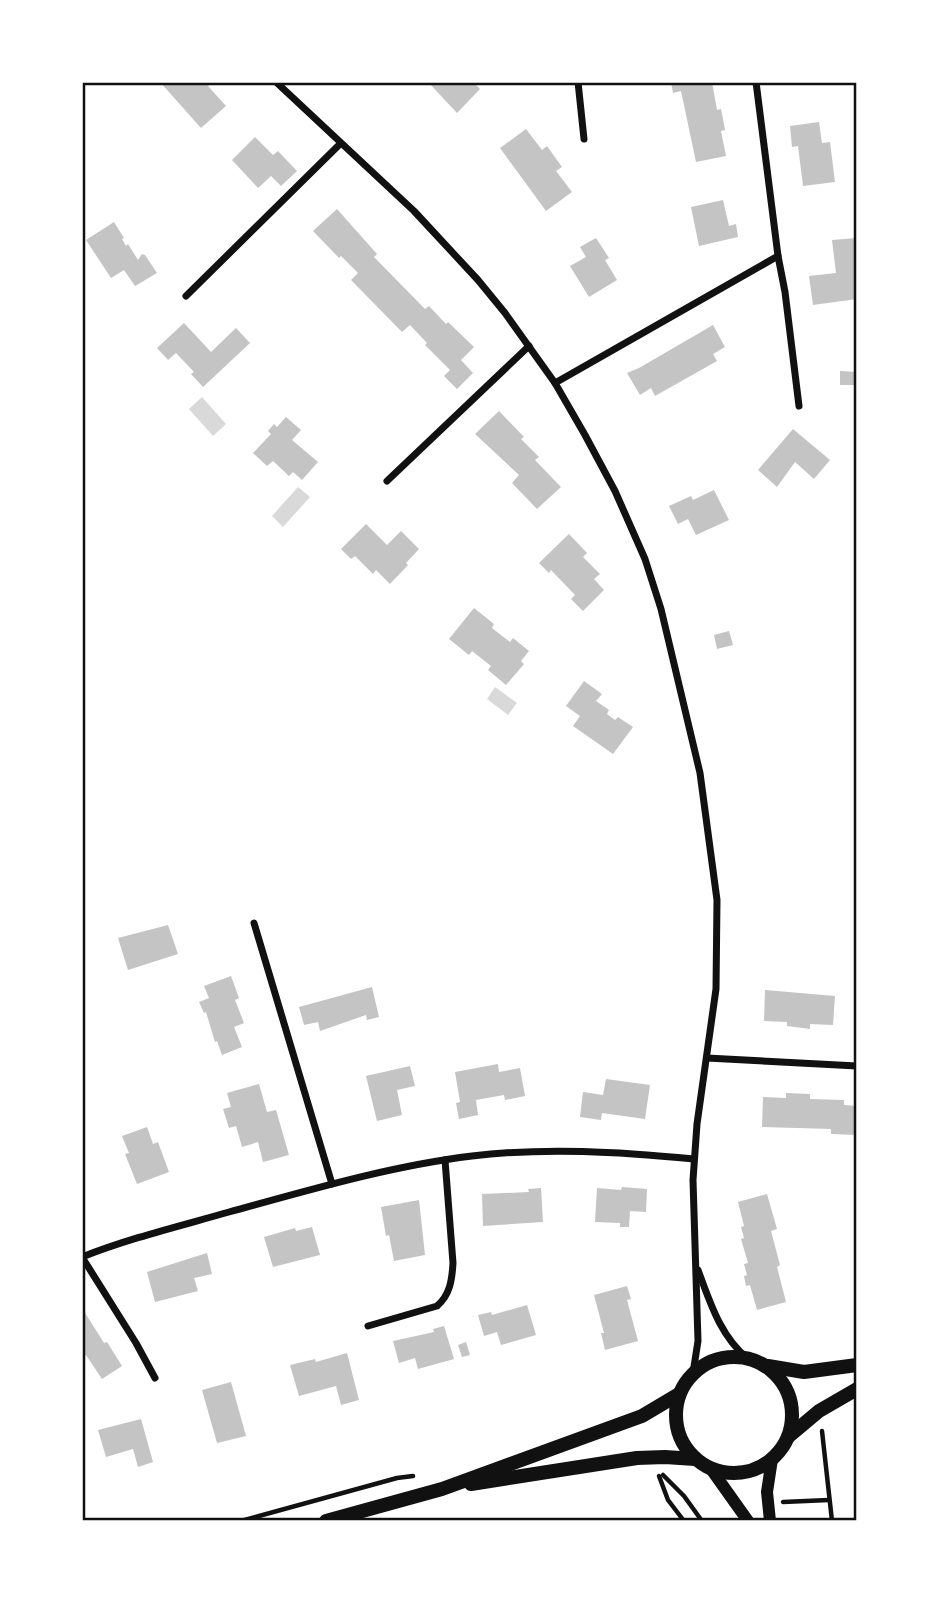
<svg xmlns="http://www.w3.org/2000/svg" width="939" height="1603" font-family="'Space Grotesk',sans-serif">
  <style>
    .water { fill: #d9d9d9 }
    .building { fill: #c4c4c4 }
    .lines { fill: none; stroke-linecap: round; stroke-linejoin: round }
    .path { stroke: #111; stroke-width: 4.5 }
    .minor { stroke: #111; stroke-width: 7 }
    .tertiary { stroke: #111; stroke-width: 12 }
    .secondary { stroke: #111; stroke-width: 14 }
    .neatline { fill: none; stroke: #111; stroke-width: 2.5 }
  </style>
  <rect width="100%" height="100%" fill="#fff"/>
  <g class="water">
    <path d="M202,397L226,424L213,436L189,409Z"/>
    <path d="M298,487L310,497L283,527L272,516Z"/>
    <path d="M495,687L517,703L508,715L487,699Z"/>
  </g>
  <g class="building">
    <path d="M160,82H212L208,86L226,106L201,128Z"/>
    <path d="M428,82H473L480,89L457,113Z"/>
    <path d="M671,82H712L717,110L721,109L723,119L725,130L721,131L726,156L696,162L681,91L673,93Z"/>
    <path d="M819,122L822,143L830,142L835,182L803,186L798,146L792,147L790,126Z"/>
    <path d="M526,129L542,150L547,146L562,167L556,171L572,192L546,211L500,148Z"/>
    <path d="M255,137L273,155L278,151L297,171L281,186L271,176L258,188L232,160Z"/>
    <path d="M723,200L729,226L736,224L738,237L699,246L691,207Z"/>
    <path d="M337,209L377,254L374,257L425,309L429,306L446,324L448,322L474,347L461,360L473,373L457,389L444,376L450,370L425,345L427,343L410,325L402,332L351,280L358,273L341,256L339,258L313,231Z"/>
    <path d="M114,222L124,238L122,239L126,246L128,244L138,260L142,254L145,255L157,273L135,286L124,270L111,278L86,240Z"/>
    <path d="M596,238L609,258L605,260L617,280L589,297L570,266L586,257L580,247Z"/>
    <path d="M857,238V299L813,305L809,276L836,273L832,240Z"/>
    <path d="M184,323L211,352L236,328L250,343L203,387L191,374L194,372L176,353L168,360L157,348Z"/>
    <path d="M713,325L725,347L713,354L717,361L655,396L651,388L640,395L627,373L639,368Z"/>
    <path d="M840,371L857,372V385H840Z"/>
    <path d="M854,393H857V432L854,431Z"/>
    <path d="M499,411L524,437L521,439L539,457L535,460L561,487L537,509L512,483L519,475L475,434Z"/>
    <path d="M286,417L301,430L292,440L318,462L302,480L293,472L289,476L273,461L267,466L253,453L271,434L268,431L274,424L277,427Z"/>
    <path d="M793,429L830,460L814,479L795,462L777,487L758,470Z"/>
    <path d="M714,490L729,520L696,535L688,519L678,524L669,506L691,496L693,500Z"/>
    <path d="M366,524L387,545L401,531L419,549L406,563L408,565L390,584L376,570L373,574L355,556L351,559L341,549Z"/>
    <path d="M569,534L587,553L583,557L600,574L594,579L604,590L583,611L571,599L575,595L551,570L549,573L539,563Z"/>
    <path d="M474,608L494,624L492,628L510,642L513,638L529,651L521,661L524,664L506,685L488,670L491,666L472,651L469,655L449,639Z"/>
    <path d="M729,631L733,645L717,649L714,635Z"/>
    <path d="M584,681L602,694L596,701L609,710L607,714L615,720L618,717L633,727L613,754L573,726L580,716L566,706Z"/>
    <path d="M168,925L178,954L128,970L118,938Z"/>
    <path d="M231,976L239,998L235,1000L244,1023L234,1027L242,1047L222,1055L217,1041L215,1042L206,1012L204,1013L199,1002L209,998L204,986Z"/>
    <path d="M372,987L379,1017L367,1020L366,1015L320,1031L318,1022L304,1025L299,1007Z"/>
    <path d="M765,990L835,996L833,1025L810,1024V1029L787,1026V1022L764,1021Z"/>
    <path d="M498,1064L499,1072L520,1068L525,1096L505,1100L504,1095L476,1100L478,1115L459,1119L456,1103L460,1102L455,1072Z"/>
    <path d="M410,1066L415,1086L397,1090L402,1115L377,1121L366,1076Z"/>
    <path d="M606,1079L650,1085L645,1119L602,1113L601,1120L580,1117L583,1092L603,1095Z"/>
    <path d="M259,1084L267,1112L276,1110L289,1155L263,1162L258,1142L242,1147L236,1126L229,1128L223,1109L231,1107L227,1093Z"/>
    <path d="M786,1093L810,1094V1099L844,1100V1105L857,1106V1135L831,1134V1129L762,1127L763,1097L786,1098Z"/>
    <path d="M147,1127L153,1144L158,1142L169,1172L137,1184L125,1154L129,1153L122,1136Z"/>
    <path d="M622,1187L647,1189L646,1212L630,1211L629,1227H620V1223L595,1222L597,1188L621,1190Z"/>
    <path d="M541,1188L543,1222L483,1226L482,1194L529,1192L528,1189Z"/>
    <path d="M767,1194L777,1229L771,1231L780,1265L777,1267L786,1302L757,1310L750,1285L746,1286L744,1276L747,1275L744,1264L748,1263L741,1239L744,1238L741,1227L744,1226L738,1202Z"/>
    <path d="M419,1200L425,1255L394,1261L389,1235L386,1236L381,1207Z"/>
    <path d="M312,1227L320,1255L273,1267L264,1237L295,1228L296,1231Z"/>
    <path d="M207,1253L212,1274L194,1278L198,1291L155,1302L147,1272Z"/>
    <path d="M627,1286L631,1299L627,1300L638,1341L605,1350L601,1333H604L594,1295Z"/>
    <path d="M527,1305L536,1335L501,1345L497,1332L484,1336L478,1315L491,1312L492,1315Z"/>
    <path d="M82,1308L104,1343L107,1342L122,1366L102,1379L86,1355L82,1358Z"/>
    <path d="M444,1326L454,1359L418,1369L415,1358L399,1363L393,1341L434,1332L433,1329Z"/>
    <path d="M466,1342L470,1355L462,1357L458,1345Z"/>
    <path d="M347,1353L359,1400L341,1405L336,1386L299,1396L290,1365L315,1359L316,1362Z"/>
    <path d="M231,1382L246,1436L217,1443L202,1390Z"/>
    <path d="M141,1419L153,1462L138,1467L133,1449L106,1457L98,1430Z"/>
  </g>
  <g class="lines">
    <g class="path">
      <path d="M822,1431L832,1521"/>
      <path d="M663,1475L684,1496L702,1521"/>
      <path d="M659,1476L668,1500L684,1521"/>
      <path d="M783,1502L829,1500"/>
      <path d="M241,1521L397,1478L413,1476"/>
    </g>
    <g class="minor">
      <path d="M276,82L414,211L478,280L505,313L555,383L585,435L615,491L645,559L661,609L700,773L717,900L716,989L697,1124L693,1180L698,1341L693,1373"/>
      <path d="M578,82L584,139"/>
      <path d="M778,256L785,292L799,406"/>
      <path d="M186,296L340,144"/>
      <path d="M555,383L778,256L756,82"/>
      <path d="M387,481L529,346"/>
      <path d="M254,923L332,1184"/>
      <path d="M707,1058L857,1066"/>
      <path d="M698,1270C710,1302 720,1336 748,1359"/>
      <path d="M368,1326L437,1306C450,1295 452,1280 453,1263L445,1160"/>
      <path d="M155,1378L136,1343L82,1257C130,1238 180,1226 229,1212C309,1190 390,1166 472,1156C546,1147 620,1152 694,1159"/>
    </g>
    <g class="tertiary">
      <path d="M711,1469L748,1521"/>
      <path d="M770,1521L767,1492L772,1459"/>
    </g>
    <g class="secondary">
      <circle cx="734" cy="1415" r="58"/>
      <path d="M768,1366L804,1372L857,1365"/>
      <path d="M788,1437L819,1411L857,1389"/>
      <path d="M471,1484L637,1458L665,1457L695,1459"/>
      <path d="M326,1521L442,1489L642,1416L679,1394"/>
    </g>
  </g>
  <rect width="939" height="1603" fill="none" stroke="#ffffff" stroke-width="168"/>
  <rect x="84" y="84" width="771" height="1435" class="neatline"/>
</svg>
